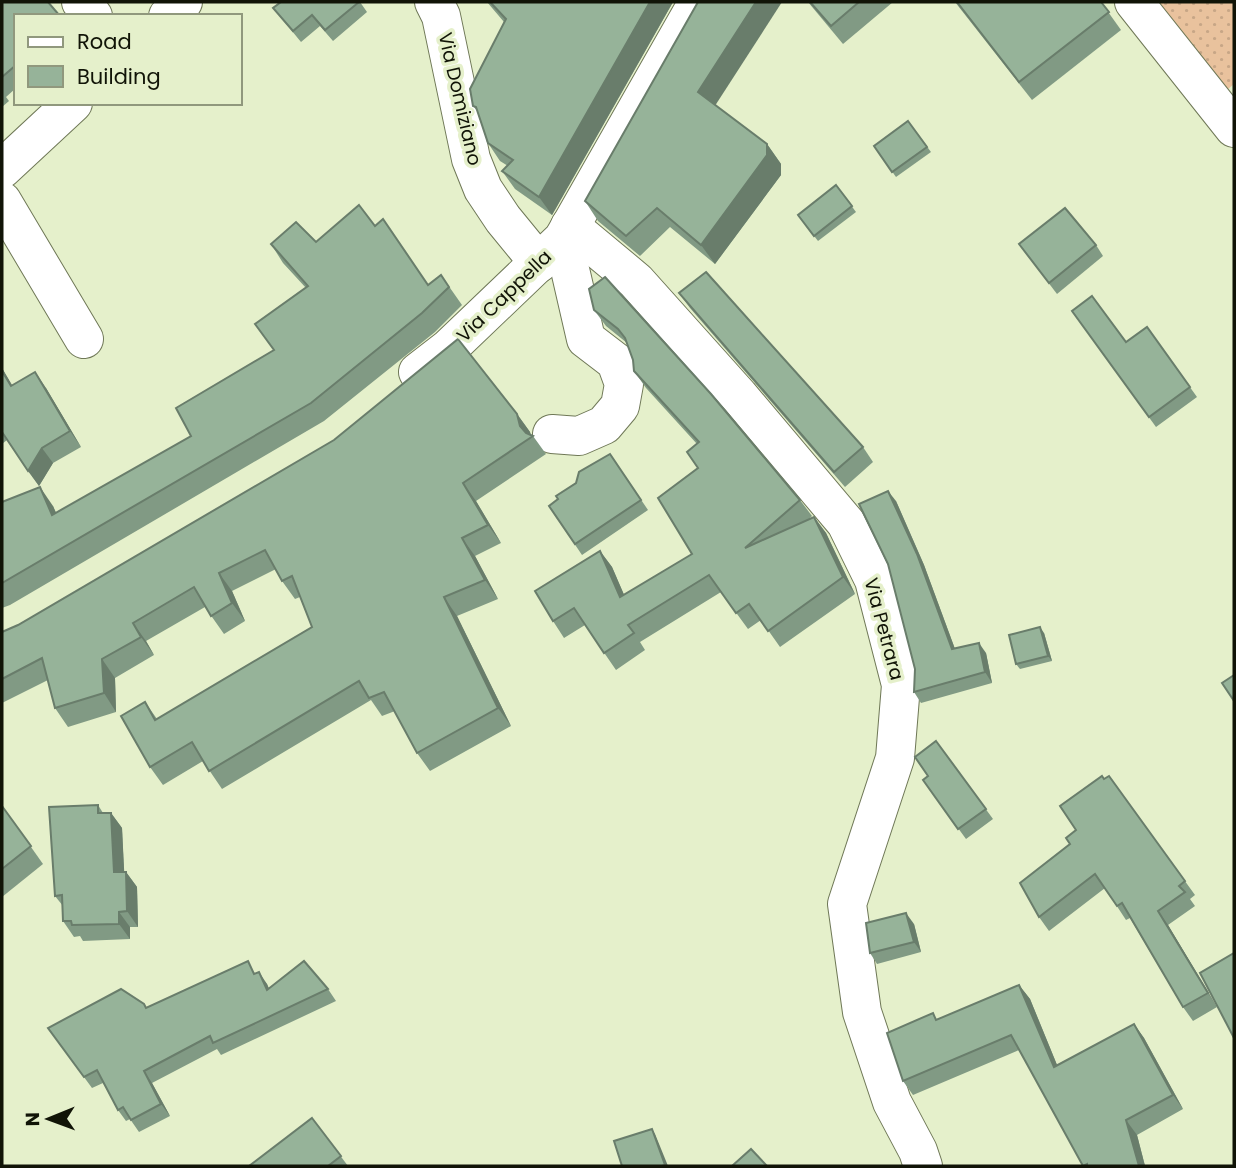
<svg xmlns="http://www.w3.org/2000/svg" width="1236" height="1168" font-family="Poppins,sans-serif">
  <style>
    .park { fill: url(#park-dots) }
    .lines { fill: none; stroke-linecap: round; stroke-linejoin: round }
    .minor-casing { stroke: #6f7857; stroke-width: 40 }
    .minor { stroke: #fff; stroke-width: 38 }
    .wall { fill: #819a84 }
    .shaded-wall { fill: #697d6b }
    .building { fill: #96b399; stroke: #697d6b; stroke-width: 2 }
    .labels { text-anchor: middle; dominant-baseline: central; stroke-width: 7; stroke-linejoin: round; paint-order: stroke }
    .street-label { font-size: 19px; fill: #111407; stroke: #e5f0cb }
  </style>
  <defs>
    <pattern id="park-dots" width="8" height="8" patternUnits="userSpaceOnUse" patternTransform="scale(1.75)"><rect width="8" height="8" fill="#e9c29d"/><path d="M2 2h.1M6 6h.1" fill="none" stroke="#c7a686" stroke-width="1.8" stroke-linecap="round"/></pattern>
  </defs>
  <rect width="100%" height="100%" fill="#e5f0cb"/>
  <path class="park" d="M1139,2H1234V84L1213,102Z"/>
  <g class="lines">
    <defs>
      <g id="minor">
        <path d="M81,2L93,16"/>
        <path d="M434,2L441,16L471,159L483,189L503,219L539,263"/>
        <path d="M1134,2L1234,128"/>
        <path d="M168,16L183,2"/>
        <path d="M2,169L73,103"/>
        <path d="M2,201L84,339"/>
        <path d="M570,226L636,281L739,396L846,523L874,580L901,685L895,758L847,904L862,1012L892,1102L918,1151L923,1166"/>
        <path d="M418,372L449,348L563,239L698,2"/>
        <path d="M552,434L579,436L604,425L620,406L624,384L616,362L586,339L563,239"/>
      </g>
    </defs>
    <use href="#minor" class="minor-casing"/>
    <use href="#minor" class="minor"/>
  </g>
  <g class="wall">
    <path d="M2,2L16,16V88L6,97L9,101L2,107Z"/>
    <path d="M281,2H360L367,12L333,41L320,26L301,42L273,8Z"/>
    <path d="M487,2H673L552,215L515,189L502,171L508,166L500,161L488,143L478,112L473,106L504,22Z"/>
    <path d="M808,2H893L843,44Z"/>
    <path d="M955,2H1101L1121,30L1032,100Z"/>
    <path d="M715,106L767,144L781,164V175L715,264L670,227L640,256L598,221L585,201Z"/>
    <path d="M908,121L931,152L896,177L874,146Z"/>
    <path d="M836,185L856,212L818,241L798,215Z"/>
    <path d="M375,226L428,285L441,275L462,305L435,332L324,421L10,605L2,608V502L53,506L56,513L191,436L273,350L306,288L283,263L271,244L316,242Z"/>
    <path d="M1019,244L1096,245L1103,256L1057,294Z"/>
    <path d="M589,289L800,500L812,516L808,520L814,517L826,533L855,594L780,647L761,620L748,629L721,592L640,642L645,650L616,670L585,625L564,638L553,621L600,551L612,567L624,595L692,554L698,468L697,444L646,388L634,371L633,360L627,343L606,326L594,310Z"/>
    <path d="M679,293L863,447L873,462L845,487L690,308Z"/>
    <path d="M1072,311L1126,342L1147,327L1197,397L1156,427Z"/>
    <path d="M2,368L12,386L46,388L81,447L53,463L39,486L7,440L2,444Z"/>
    <path d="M517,414L530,432L531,435L533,436L546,454L476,501L501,543L475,556L498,599L457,616L511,726L430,771L417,753L395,711L382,716L371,700L222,789L203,761L163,785L150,767L145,702L157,719L312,627L300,597L295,599L282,581L276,569L232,591L245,621L224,634L205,607L146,641L154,655L115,678L116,712L68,727L55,708L48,680L2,703V632Z"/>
    <path d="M610,454L648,510L582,555L549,506L558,499Z"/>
    <path d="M896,501L924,565L955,649L986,653L992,683L921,703L914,692L915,669Z"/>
    <path d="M1044,633L1052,661L1020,669L1016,664Z"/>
    <path d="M936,741L993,819L966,839L923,780L928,776Z"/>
    <path d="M1109,776L1195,895L1190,899L1195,906L1168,925L1217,1007L1193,1021L1183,1007L1130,918L1126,920L1105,888L1049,931L1039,917L1076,830L1104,779Z"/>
    <path d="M98,805L103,813H111L122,828L124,872H126L137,887L138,927H130V939L83,941L80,936L74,937L63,921V906L55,896Z"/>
    <path d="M2,806L43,864L2,897Z"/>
    <path d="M914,924L921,952L877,964L870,953Z"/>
    <path d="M256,973L267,984L269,989H328L336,1001L221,1055L217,1049L152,1083L170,1116L139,1132L130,1119L126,1121L118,1110L103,1083L92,1088L48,1028L146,1008Z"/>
    <path d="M1019,985L1030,999L1057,1065L1134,1024L1144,1038L1183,1109L1137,1135L1145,1166H1083L1019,1050L913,1095L903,1081L938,1019Z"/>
    <path d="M312,1118L348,1166H249Z"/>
  </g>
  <g class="shaded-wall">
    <path d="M650,2H673L552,215L539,197Z"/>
    <path d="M756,2H782L711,112L698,92Z"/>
    <path d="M767,144L781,164V175L715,264L701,245Z"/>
    <path d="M2,368L22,402L2,371Z"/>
    <path d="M35,372L46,388L81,447L70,431Z"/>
    <path d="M517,414L530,432L531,437L529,439L520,426Z"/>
    <path d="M42,448L53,463L39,486L28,471Z"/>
    <path d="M463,483L476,501L501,543L488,525Z"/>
    <path d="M40,487L53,506L65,533L52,515Z"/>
    <path d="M888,491L896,501L924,565L959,660L952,649Z"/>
    <path d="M814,517L826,533L855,594L843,577Z"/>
    <path d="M462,538L475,556L498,599L485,580Z"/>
    <path d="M600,551L612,567L632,613L620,597Z"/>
    <path d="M219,573L232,591L245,621L232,603Z"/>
    <path d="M444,597L457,616L511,726L498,708Z"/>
    <path d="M133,623L146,641L154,655L141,637Z"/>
    <path d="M1040,627L1044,633L1052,661L1048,656Z"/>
    <path d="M979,643L986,653L992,683L985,672Z"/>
    <path d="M102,659L115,678L116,712L104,693Z"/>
    <path d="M111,813L122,828L125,888L114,872Z"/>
    <path d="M126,872L137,887L138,927L127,911Z"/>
    <path d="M1158,911L1168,925L1217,1007L1208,993Z"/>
    <path d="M119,912L130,927V939L119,924Z"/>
    <path d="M906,913L914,924L921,952L914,942Z"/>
    <path d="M259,972L267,984L275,1002L267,990Z"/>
    <path d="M1019,985L1030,999L1064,1082L1054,1067Z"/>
    <path d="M1134,1024L1144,1038L1183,1109L1173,1095Z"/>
    <path d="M144,1071L152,1083L170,1116L161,1104Z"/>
    <path d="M1126,1120L1137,1135L1145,1166H1139Z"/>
    <path d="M652,1129L655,1134L668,1166L665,1165Z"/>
  </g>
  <g class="building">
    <path d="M2,2H48L60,16H16V65L2,77Z"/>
    <path d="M281,2H359L325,30L312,15L293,31L273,8Z"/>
    <path d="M490,2H650L539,197L502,171L513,160L488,143L476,107L473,106L470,89L506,19Z"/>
    <path d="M698,2H756L698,92L767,144V155L701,245L657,208L626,236L585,201Z"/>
    <path d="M810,2H859L831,26Z"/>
    <path d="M957,2H1101L1109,12L1019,82Z"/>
    <path d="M908,121L927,147L892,172L874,146Z"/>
    <path d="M836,185L852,206L814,236L798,215Z"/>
    <path d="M359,205L375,226L383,219L428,285L441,275L449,287L422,313L311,403L2,583V502L40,487L52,515L191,436L176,408L274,350L255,324L308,286L271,244L296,222L316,242Z"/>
    <path d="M1065,208L1096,245L1049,283L1019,244Z"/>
    <path d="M706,272L863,447L834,472L679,293Z"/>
    <path d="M605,277L711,394L800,500L745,548L814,517L843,577L768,631L749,604L736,613L709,575L628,625L634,633L604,653L574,608L553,621L535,591L600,551L620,597L692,554L658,498L698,468L687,452L699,442L634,371L633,360L625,338L618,329L594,310L589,289Z"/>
    <path d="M1092,296L1126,342L1147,327L1190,387L1149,417L1072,311Z"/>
    <path d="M458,339L517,414L520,426L526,433L533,436L463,483L488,525L462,538L485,580L444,597L498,708L417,753L384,692L369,698L359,681L209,771L192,742L150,767L121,716L145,702L155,720L312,627L292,576L282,581L265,550L219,573L232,603L211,616L194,587L133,623L141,637L102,659L104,693L55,708L42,658L2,679V632L18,625L334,440Z"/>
    <path d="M2,371L11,386L35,372L70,431L42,448L28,471L2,432Z"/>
    <path d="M610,454L641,500L575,544L549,506L558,499L556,496L576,483L579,472Z"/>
    <path d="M888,491L917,554L952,649L979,643L985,672L914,692L915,669L888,564L859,504Z"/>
    <path d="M1040,627L1048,656L1016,664L1009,635Z"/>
    <path d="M1234,675V701L1222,683Z"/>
    <path d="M936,741L986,809L958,829L923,780L928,776L915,757Z"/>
    <path d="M1102,776L1104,779L1109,776L1185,881L1179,886L1185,892L1158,911L1208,993L1183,1007L1122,903L1117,906L1095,874L1039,917L1020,883L1070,844L1066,838L1076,830L1060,806Z"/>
    <path d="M98,805V813H111L114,872H126L127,911L119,912V924L72,925L71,921H63L62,895L55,896L49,807Z"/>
    <path d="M2,806L31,846L2,869Z"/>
    <path d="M906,913L914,942L870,953L866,923Z"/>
    <path d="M1234,953V1038L1200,973Z"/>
    <path d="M248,961L254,974L259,972L267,990L304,961L328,989L213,1043L210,1036L144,1071L161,1104L131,1120L123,1107L118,1110L97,1070L84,1077L48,1028L121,989L144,1004L146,1008Z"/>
    <path d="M1019,985L1054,1067L1134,1024L1173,1095L1126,1120L1139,1166H1087V1164L1083,1166L1011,1035L903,1081L887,1033L933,1013L936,1020Z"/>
    <path d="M312,1118L341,1156L328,1166H249Z"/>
    <path d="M652,1129L665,1165L662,1166H622L614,1141Z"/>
    <path d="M751,1149L767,1166H732Z"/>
  </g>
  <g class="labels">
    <g class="street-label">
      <text transform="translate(460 99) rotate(77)">Via Domiziano</text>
      <text transform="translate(504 296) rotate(-44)">Via Cappella</text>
      <text transform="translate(884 629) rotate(75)">Via Petrara</text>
    </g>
  </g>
  <rect width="1236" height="1168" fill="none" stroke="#111407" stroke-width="7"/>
  <rect x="14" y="14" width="228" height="91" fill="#e5f0cb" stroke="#90987d" stroke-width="2"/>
  <rect x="28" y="37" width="35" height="10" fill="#ffffff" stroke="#90987d" stroke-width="2"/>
  <text x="77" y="49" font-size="21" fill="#111407">Road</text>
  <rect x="28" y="66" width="35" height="21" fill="#96b399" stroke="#90987d" stroke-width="2"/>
  <text x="77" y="84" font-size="21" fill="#111407">Building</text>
  <g transform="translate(49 1119) rotate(269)" stroke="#e5f0cb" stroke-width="5" paint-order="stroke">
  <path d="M0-5L12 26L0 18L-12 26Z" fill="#111407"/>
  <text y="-10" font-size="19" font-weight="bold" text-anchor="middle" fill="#111407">N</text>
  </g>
</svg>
